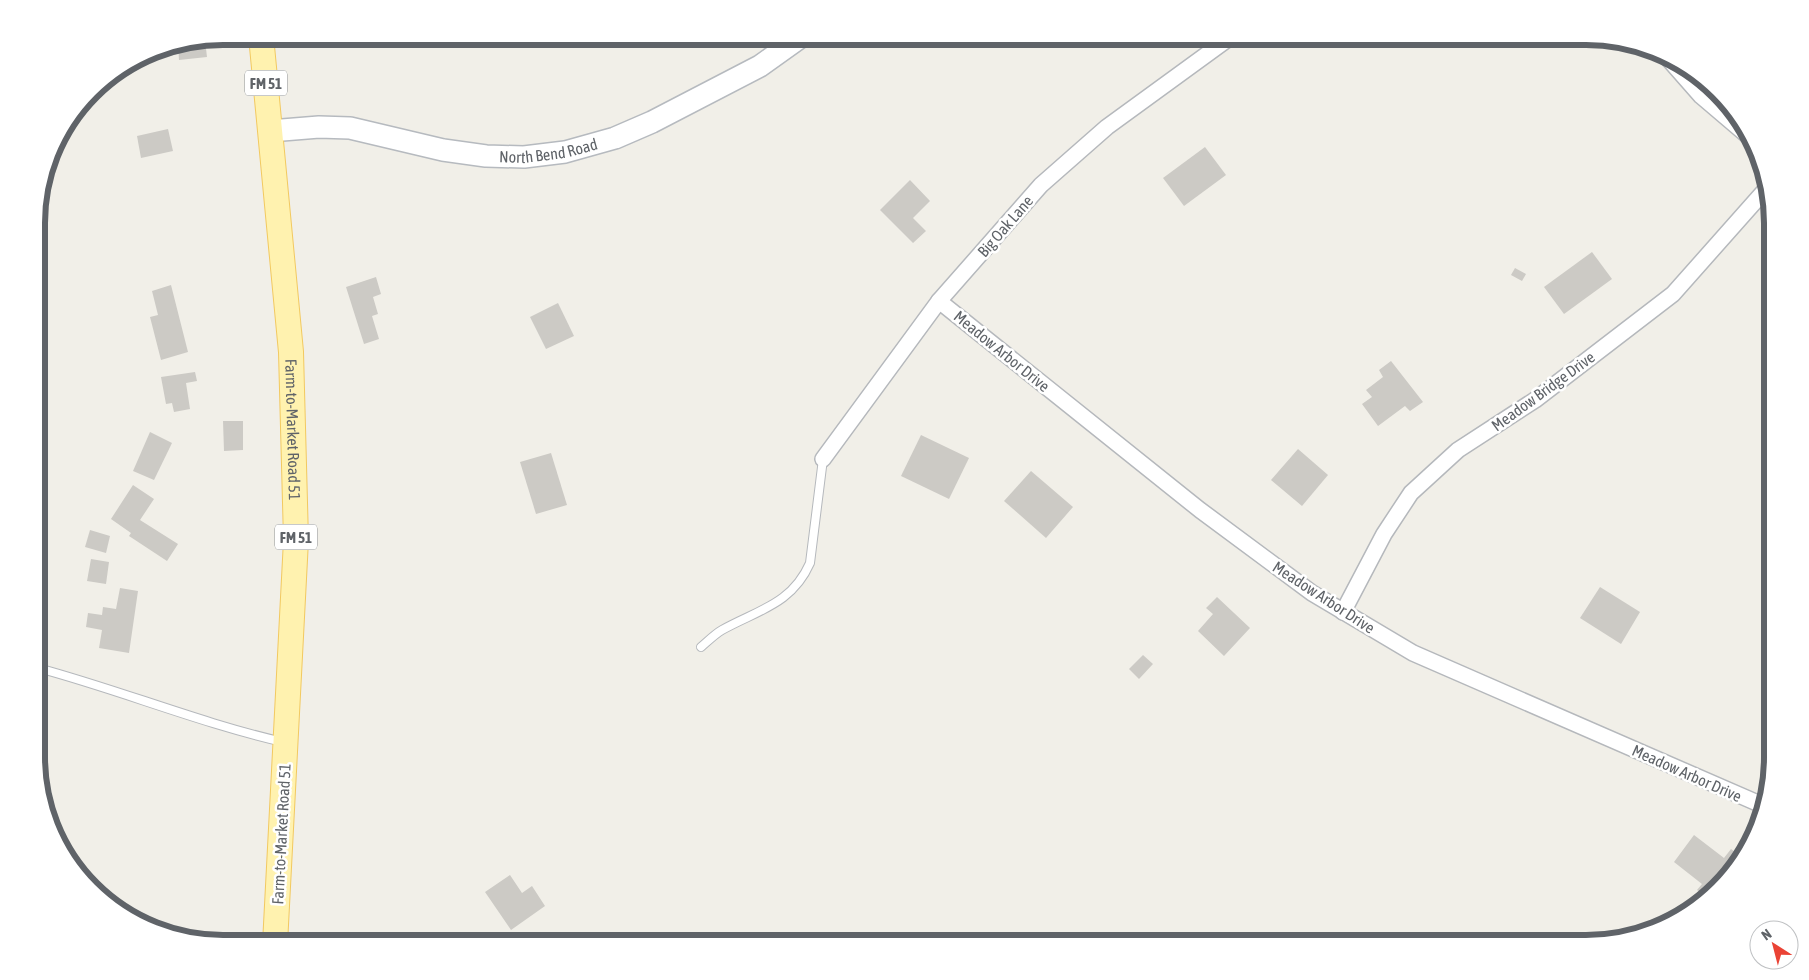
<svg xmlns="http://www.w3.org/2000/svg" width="1809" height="980" font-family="'Asap Condensed',sans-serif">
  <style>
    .building { fill: #cccac5 }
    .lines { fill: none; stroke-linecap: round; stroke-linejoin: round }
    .lane-casing { stroke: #b5b8bc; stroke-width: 10 }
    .street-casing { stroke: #b5b8bc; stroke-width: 18 }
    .secondary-casing { stroke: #b6babf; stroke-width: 24 }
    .primary-casing { stroke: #f2c960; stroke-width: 26 }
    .lane { stroke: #fff; stroke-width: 8 }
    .street { stroke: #fff; stroke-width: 15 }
    .secondary { stroke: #fff; stroke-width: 21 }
    .primary { stroke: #fff2af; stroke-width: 24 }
    .labels { text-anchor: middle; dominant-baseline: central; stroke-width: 5; stroke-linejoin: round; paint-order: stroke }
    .shield { fill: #fff; stroke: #8f9295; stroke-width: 1 }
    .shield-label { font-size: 15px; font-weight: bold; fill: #5f6368 }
    .street-label { font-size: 16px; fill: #5f6368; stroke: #fff }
    .rim { fill: none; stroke: #5f6368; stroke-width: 6 }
  </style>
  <rect width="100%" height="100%" fill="#f1efe8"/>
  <g class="building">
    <path d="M205,40L207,57L179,60L178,45Z"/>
    <path d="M168,129L173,151L141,158L137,136Z"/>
    <path d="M1205,147L1226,175L1184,206L1163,178Z"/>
    <path d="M910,180L930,201L913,218L926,231L913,243L880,210Z"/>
    <path d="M1592,252L1612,279L1564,314L1544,287Z"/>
    <path d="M1515,268L1526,274L1522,281L1511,275Z"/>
    <path d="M376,277L381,294L373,297L378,314L372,316L379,339L364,344L346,287Z"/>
    <path d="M171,285L188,352L161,360L150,317L158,315L152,291Z"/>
    <path d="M558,303L574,336L546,349L530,317Z"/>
    <path d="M1391,361L1423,402L1410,411L1405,406L1378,426L1362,404L1372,397L1366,390L1383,377L1379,370Z"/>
    <path d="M195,372L197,381L186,383L190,409L174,412L172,403L166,404L161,377Z"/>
    <path d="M223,421H243V450L224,451Z"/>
    <path d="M150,432L172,443L154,480L133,471Z"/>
    <path d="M921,435L969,458L949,499L901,476Z"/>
    <path d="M1298,449L1328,475L1302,506L1271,480Z"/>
    <path d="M551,453L567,505L536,514L520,462Z"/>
    <path d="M1031,471L1073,507L1046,538L1004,501Z"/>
    <path d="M133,485L154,499L140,520L178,544L167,561L129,536L131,533L111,519Z"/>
    <path d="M90,530L110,536L106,553L85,547Z"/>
    <path d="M91,559L109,562L106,584L87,581Z"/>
    <path d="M1600,587L1640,612L1621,644L1580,618Z"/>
    <path d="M120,588L138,591L129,653L99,648L102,630L86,627L88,613L102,615L103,607L116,609Z"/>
    <path d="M1217,597L1250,628L1224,656L1198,631L1213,614L1206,608Z"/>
    <path d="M1143,655L1153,664L1139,679L1129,669Z"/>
    <path d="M1694,835L1724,858L1731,849L1739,855L1707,897L1697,890L1702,884L1674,862Z"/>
    <path d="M510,875L522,893L532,886L545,906L511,930L485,892Z"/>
  </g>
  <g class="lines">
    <defs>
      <g id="lane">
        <path d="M701,647C708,641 715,634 722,630C758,610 792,604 810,563L823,459"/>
        <path d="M38,668C120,690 200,723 283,742"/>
      </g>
      <g id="street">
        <path d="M1665,55L1701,96L1748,136"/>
        <path d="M939,301L1200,510L1312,593L1413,653L1762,805"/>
        <path d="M823,459L939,301L1041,185L1107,127L1232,36"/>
        <path d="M1343,612L1384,534L1411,493L1458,450L1535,400L1673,294L1767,188"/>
      </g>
      <g id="secondary">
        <path id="s1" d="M270,131L319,127L350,128L443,150L486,156L524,157L565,152L615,138L652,122L760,66L802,36"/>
      </g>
      <g id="primary">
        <path id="s2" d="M261,36L291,352L296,540L275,944"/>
      </g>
    </defs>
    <use href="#lane" class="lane-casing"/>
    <use href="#street" class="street-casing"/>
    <use href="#secondary" class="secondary-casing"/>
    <use href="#primary" class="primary-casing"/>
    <use href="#lane" class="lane"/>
    <use href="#street" class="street"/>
    <use href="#secondary" class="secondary"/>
    <use href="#primary" class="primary"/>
  </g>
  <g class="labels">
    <g class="shield">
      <rect x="245" y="70.5" width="42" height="25" rx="4"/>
      <rect x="275" y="524.5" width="42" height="25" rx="4"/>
    </g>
    <g class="shield-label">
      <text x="266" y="83">FM 51</text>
      <text x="296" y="537">FM 51</text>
    </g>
    <g class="street-label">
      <text stroke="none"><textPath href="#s1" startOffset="282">North Bend Road</textPath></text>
      <text transform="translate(1005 226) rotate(-49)">Big Oak Lane</text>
      <text transform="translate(1002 351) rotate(39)">Meadow Arbor Drive</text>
      <text transform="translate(1543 391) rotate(-36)">Meadow Bridge Drive</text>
      <text stroke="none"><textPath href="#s2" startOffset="395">Farm-to-Market Road 51</textPath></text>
      <text transform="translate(1324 597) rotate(33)">Meadow Arbor Drive</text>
      <text transform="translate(1687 773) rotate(24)">Meadow Arbor Drive</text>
      <text transform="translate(281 834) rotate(-87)">Farm-to-Market Road 51</text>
    </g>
  </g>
  <path d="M0 0H1809V980H0ZM223 45H1586A178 178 0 0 1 1764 223V757A178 178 0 0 1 1586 935H223A178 178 0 0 1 45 757V223A178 178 0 0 1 223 45Z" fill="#fff" fill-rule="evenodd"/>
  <path class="rim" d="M223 45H1586A178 178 0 0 1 1764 223V757A178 178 0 0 1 1586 935H223A178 178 0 0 1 45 757V223A178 178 0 0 1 223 45Z"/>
  <g transform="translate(1774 945) rotate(324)"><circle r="24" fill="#ffffff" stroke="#bfc1c3"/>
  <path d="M0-4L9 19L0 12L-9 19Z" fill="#ea4335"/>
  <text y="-8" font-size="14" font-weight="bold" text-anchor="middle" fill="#5f6368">N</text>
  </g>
</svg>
